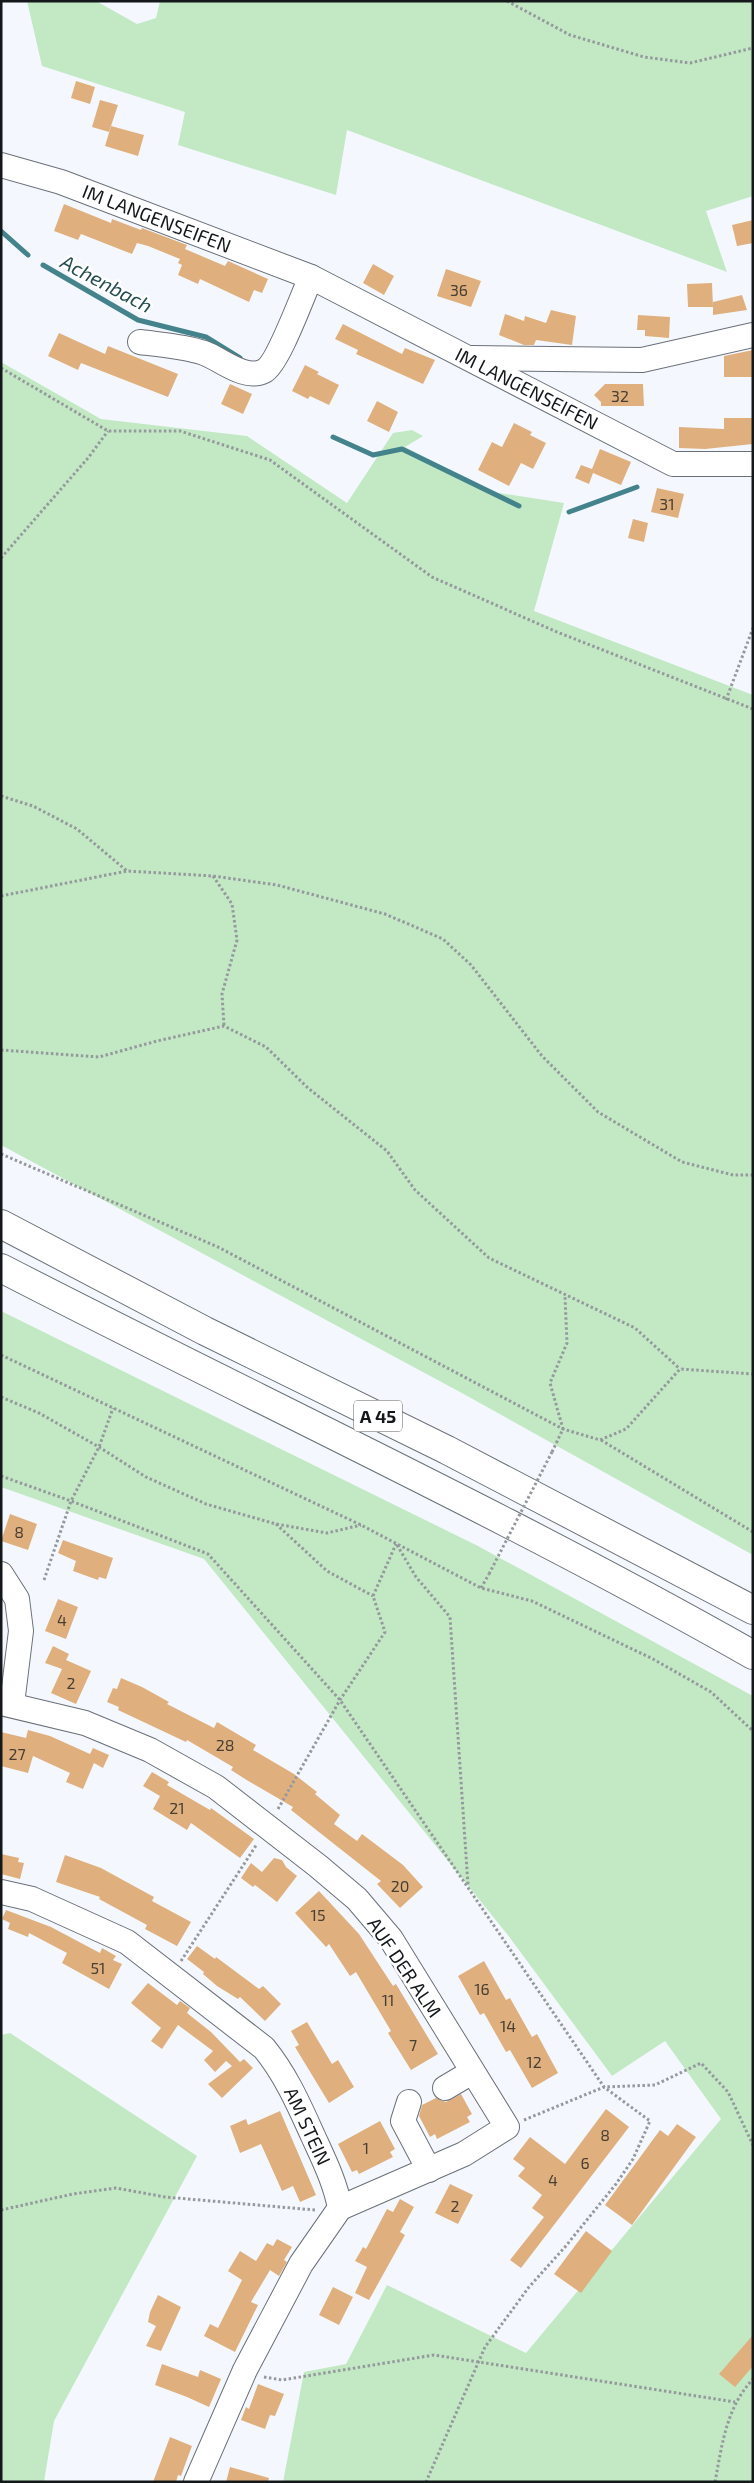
<svg xmlns="http://www.w3.org/2000/svg" width="754" height="2483" font-family="'Exo 2',sans-serif">
  <style>
    .green { fill: #c2e9c4 }
    .lines { fill: none; stroke-linecap: round; stroke-linejoin: round }
    .stream { stroke: #44838c; stroke-width: 5 }
    .building { fill: #dfb07e }
    .minor-casing { stroke: #6a7079; stroke-width: 26 }
    .highway-casing { stroke: #6a7079; stroke-width: 30 }
    .path { stroke: #95999d; stroke-width: 3; stroke-dasharray: 2.5 2.5; stroke-linecap: butt }
    .minor { stroke: #fff; stroke-width: 24 }
    .highway { stroke: #fff; stroke-width: 28 }
    .path-bridge { stroke: #95999d; stroke-width: 3; stroke-dasharray: 2.5 2.5; stroke-linecap: butt }
    .labels { text-anchor: middle; dominant-baseline: central; stroke-width: 5; stroke-linejoin: round; paint-order: stroke }
    .number-label { font-size: 16px; fill: #483e34 }
    .shield { fill: #fff; stroke: #5b5d5f; stroke-width: 1 }
    .shield-label { font-size: 18px; font-weight: bold; fill: #15181b }
    .street-label { font-size: 19px; fill: #15181b; stroke: #fff }
    .water-label { font-size: 20px; font-style: italic; fill: #234c51; stroke: #fff }
  </style>
  <rect width="100%" height="100%" fill="#f4f8fe"/>
  <g class="green">
    <path d="M27,1H96L137,24L156,18L160,1H753V196L706,211L727,272L347,130L336,195L178,145L185,112L42,66Z"/>
    <path d="M1,362L101,419L247,436L347,503L393,433L412,430L423,436L405,447L493,492L564,503L534,611L753,695V1555L460,1392L1,1145Z"/>
    <path d="M1,1311L478,1546L753,1696V2482H283L304,2372L346,2364L387,2285L526,2353L721,2119L665,2041L612,2076L507,1934L204,1559L1,1487Z"/>
    <path d="M10,2033L197,2156L54,2421L44,2482H1V2035Z"/>
  </g>
  <g class="lines">
    <g class="stream">
      <path d="M1,231L28,255"/>
      <path d="M43,265L138,320L206,337L240,358"/>
      <path d="M333,437L373,455L402,449L519,506"/>
      <path d="M569,512L637,487"/>
    </g>
  </g>
  <g class="building">
    <path d="M76,81L95,87L90,104L71,98Z"/>
    <path d="M100,100L118,105L109,132L92,127Z"/>
    <path d="M111,126L144,135L138,156L105,146Z"/>
    <path d="M64,204L111,223L112,219L141,230L142,228L187,245L185,249L225,266L228,261L268,279L262,293L254,290L249,302L200,279L198,284L178,275L182,265L178,263L180,259L148,246L137,243L132,254L81,234L78,240L54,231Z"/>
    <path d="M753,220V243L737,246L732,225Z"/>
    <path d="M373,264L394,276L384,295L363,283Z"/>
    <path d="M446,269L481,281L471,307L437,296Z"/>
    <path d="M712,283L713,307H688L687,284Z"/>
    <path d="M742,295L747,310L713,315V302Z"/>
    <path d="M551,310L576,316L572,345L536,340L534,345H524L499,335L505,314L524,321L525,316L546,323Z"/>
    <path d="M638,315L670,317L669,338L645,336V330H637Z"/>
    <path d="M343,324L402,354L405,348L435,360L423,384L356,354L358,350L335,339Z"/>
    <path d="M59,333L105,354L108,346L178,374L168,397L81,363L78,370L48,356Z"/>
    <path d="M753,350V377H724V356Z"/>
    <path d="M305,365L319,372L317,374L339,385L329,405L310,396L308,399L292,391Z"/>
    <path d="M230,384L252,394L243,414L221,404Z"/>
    <path d="M605,384H643L644,406H601V402L594,395Z"/>
    <path d="M377,401L398,412L389,432L367,421Z"/>
    <path d="M724,418H753V444L705,449L679,448V427L724,429Z"/>
    <path d="M514,423L532,432L530,435L546,443L533,469L521,463L509,486L478,470L492,442L502,447Z"/>
    <path d="M600,449L631,462L621,485L593,473L589,484L575,478L581,465L592,469Z"/>
    <path d="M657,488L684,494L678,518L651,512Z"/>
    <path d="M633,519L648,523L644,542L628,538Z"/>
    <path d="M10,1514L37,1524L28,1550L1,1541Z"/>
    <path d="M63,1540L113,1558L106,1579L99,1577L98,1580L73,1571L76,1561L58,1553Z"/>
    <path d="M58,1599L78,1607L66,1639L45,1631Z"/>
    <path d="M53,1646L69,1654L66,1660L91,1671L76,1704L51,1693L62,1669L45,1663Z"/>
    <path d="M121,1678L142,1687L169,1702L167,1704L214,1728L217,1722L256,1745L253,1750L294,1774L317,1792L315,1794L340,1815L334,1824L357,1841L362,1834L403,1865L423,1887L400,1908L377,1884L381,1881L291,1810L293,1807L245,1779L231,1770L233,1767L187,1740L186,1742L118,1710L119,1707L107,1702L113,1688L117,1689Z"/>
    <path d="M28,1730L50,1736L90,1754L93,1748L109,1755L103,1768L94,1763L83,1789L66,1782L70,1773L33,1756L28,1773L1,1766V1732L26,1738Z"/>
    <path d="M152,1772L169,1782L167,1785L210,1810L211,1808L254,1839L240,1858L191,1823L187,1830L153,1809L160,1796L143,1786Z"/>
    <path d="M1,1854L19,1858L18,1862L24,1863L20,1879L1,1874Z"/>
    <path d="M65,1855L101,1868L154,1897L152,1901L191,1922L177,1946L145,1929L147,1925L99,1899L100,1897L56,1882Z"/>
    <path d="M274,1858L282,1860L286,1867L297,1876L277,1902L255,1885L253,1887L241,1878L251,1863L262,1872Z"/>
    <path d="M319,1891L359,1934L393,1986L396,1984L438,2054L411,2070L388,2033L391,2031L356,1972L350,1976L329,1944L326,1947L295,1913Z"/>
    <path d="M6,1910L51,1927L100,1953L102,1948L116,1956L113,1960L122,1964L109,1989L62,1963L67,1953L29,1933L28,1937L8,1929L10,1923L2,1919Z"/>
    <path d="M197,1946L215,1959L216,1957L259,1989L263,1986L281,2004L265,2021L240,1997L238,1999L217,1986L203,1974L204,1972L187,1959Z"/>
    <path d="M484,1961L506,2000L510,1998L532,2037L537,2034L558,2073L532,2088L510,2050L506,2052L484,2013L480,2015L458,1976Z"/>
    <path d="M148,1983L177,2005L180,2001L190,2008L187,2013L211,2032L240,2062L244,2059L253,2068L222,2098L208,2084L232,2066L226,2061L215,2072L204,2060L213,2051L178,2025L162,2049L151,2041L161,2028L131,2003Z"/>
    <path d="M307,2022L332,2064L338,2060L354,2087L329,2103L295,2047L299,2045L291,2031Z"/>
    <path d="M461,2094L472,2114L467,2117L470,2122L437,2139L435,2134L430,2137L419,2116L422,2105L436,2098L446,2102Z"/>
    <path d="M606,2109L629,2127L521,2268L510,2260L544,2217L532,2208L542,2195L518,2176L525,2168L513,2159L530,2137L565,2164Z"/>
    <path d="M280,2111L316,2195L300,2202L293,2186L282,2191L261,2144L240,2153L230,2126L246,2119L248,2125Z"/>
    <path d="M380,2121L395,2149L390,2152L393,2157L359,2174L357,2170L352,2172L338,2144Z"/>
    <path d="M677,2124L696,2137L632,2225L605,2205L660,2130L668,2136Z"/>
    <path d="M450,2184L473,2195L458,2224L435,2213Z"/>
    <path d="M400,2199L414,2207L400,2232L405,2235L369,2300L355,2293L367,2267L355,2261L363,2247L366,2249L387,2209L393,2212Z"/>
    <path d="M586,2231L612,2251L581,2293L554,2274Z"/>
    <path d="M277,2239L292,2247L284,2260L287,2262L279,2276L270,2270L251,2302L258,2305L235,2352L204,2336L210,2324L218,2328L242,2280L228,2271L240,2251L256,2261L267,2243L273,2246Z"/>
    <path d="M333,2287L353,2297L339,2325L319,2315Z"/>
    <path d="M158,2295L181,2307L161,2351L146,2346L156,2326L148,2322L150,2312Z"/>
    <path d="M753,2335V2366L735,2387L719,2374Z"/>
    <path d="M162,2364L198,2377L200,2370L221,2379L209,2407L187,2397L155,2385Z"/>
    <path d="M258,2384L284,2394L275,2416L270,2415L265,2429L241,2420L246,2407L249,2409Z"/>
    <path d="M170,2437L192,2446L186,2462L181,2476L178,2475L176,2482H153Z"/>
    <path d="M230,2467L269,2478L268,2482H226Z"/>
  </g>
  <g class="lines">
    <defs>
      <g id="minor">
        <path d="M1,165L61,182L311,277L673,464H753"/>
        <path d="M140,342C162,345 183,346 204,353C221,359 245,381 264,371C278,364 303,294 311,277"/>
        <path d="M472,358L642,360L753,335"/>
        <path d="M1,1574L17,1599L21,1631L12,1704"/>
        <path d="M1,1703L85,1723L150,1750L216,1787L318,1866L357,1899L391,1939L507,2127L464,2154L340,2208"/>
        <path d="M1,1892L32,1899L127,1942L264,2048C286,2075 299,2105 313,2136C324,2160 335,2182 340,2208L301,2264L245,2370L196,2482"/>
        <path d="M445,2088L472,2072"/>
        <path d="M409,2102L403,2121L429,2170"/>
      </g>
      <g id="highway">
        <path d="M1,1224L205,1331L447,1450L753,1610"/>
        <path d="M1,1268C251,1397 508,1516 753,1655"/>
      </g>
    </defs>
    <use href="#minor" class="minor-casing"/>
    <use href="#highway" class="highway-casing"/>
    <g class="path">
      <path d="M507,1L570,35L644,57L690,63L753,48"/>
      <path d="M1,368L108,431H180L270,460L432,577L557,632L753,709"/>
      <path d="M1,558L88,458L108,431"/>
      <path d="M726,700L753,628"/>
      <path d="M1,796L33,806L77,829L127,871"/>
      <path d="M213,876L232,904L237,940L222,994L224,1026"/>
      <path d="M1,896L127,871L213,876L277,885L385,914L443,939L471,965L542,1056L598,1112L682,1162L733,1175H753"/>
      <path d="M1,1050L99,1057L157,1041L224,1026L266,1047L308,1088L387,1151L415,1190L489,1258L635,1328L680,1369"/>
      <path d="M1,1154L218,1247L563,1429L600,1440L626,1429L680,1369L753,1374"/>
      <path d="M1,1355L361,1525L481,1588L532,1601L653,1659L711,1692L753,1731"/>
      <path d="M1,1397L39,1413L99,1447L146,1477L206,1504L276,1524L327,1533L361,1525"/>
      <path d="M601,1440L753,1532"/>
      <path d="M552,1452L563,1429L550,1383L567,1343L565,1296"/>
      <path d="M1,1476L71,1501L208,1554L340,1700L604,2087L650,2121L633,2159L616,2184L565,2247L529,2287L485,2347L426,2482"/>
      <path d="M276,1524L327,1571L373,1596"/>
      <path d="M397,1545L416,1577L450,1617L468,1885"/>
      <path d="M44,1580L71,1501L99,1447L113,1408"/>
      <path d="M481,1588L489,1574"/>
      <path d="M278,1809L340,1700L385,1632L373,1596L396,1544"/>
      <path d="M181,1961L257,1844"/>
      <path d="M524,2120L604,2087L655,2085L701,2063L728,2092L753,2145"/>
      <path d="M1,2210L73,2194L116,2188L165,2197L315,2210"/>
      <path d="M264,2377L282,2380L434,2355L735,2402"/>
      <path d="M715,2482C722,2445 726,2408 753,2379"/>
    </g>
    <use href="#minor" class="minor"/>
    <use href="#highway" class="highway"/>
    <path class="path-bridge" d="M489,1574L552,1452"/>
  </g>
  <g class="labels">
    <g class="number-label">
      <text x="459" y="289">36</text>
      <text x="620" y="395">32</text>
      <text x="667" y="503">31</text>
      <text x="19" y="1531">8</text>
      <text x="62" y="1619">4</text>
      <text x="71" y="1682">2</text>
      <text x="225" y="1744">28</text>
      <text x="17" y="1753">27</text>
      <text x="177" y="1807">21</text>
      <text x="400" y="1885">20</text>
      <text x="318" y="1914">15</text>
      <text x="98" y="1967">51</text>
      <text x="482" y="1988">16</text>
      <text x="388" y="1999">11</text>
      <text x="508" y="2025">14</text>
      <text x="413" y="2044">7</text>
      <text x="534" y="2061">12</text>
      <text x="605" y="2134">8</text>
      <text x="366" y="2147">1</text>
      <text x="585" y="2162">6</text>
      <text x="553" y="2179">4</text>
      <text x="455" y="2205">2</text>
    </g>
    <rect class="shield" x="354" y="1400.5" width="48" height="31" rx="4"/>
    <g class="shield-label">
      <text x="378" y="1416">A 45</text>
    </g>
    <g class="street-label">
      <text transform="translate(157 218) rotate(21)">IM LANGENSEIFEN</text>
      <text transform="translate(527 388) rotate(27)">IM LANGENSEIFEN</text>
      <text transform="translate(405 1967) rotate(56)">AUF DER ALM</text>
      <text transform="translate(308 2126) rotate(65)">AM STEIN</text>
    </g>
    <g class="water-label">
      <text transform="translate(107 283) rotate(28)">Achenbach</text>
    </g>
  </g>
  <rect width="754" height="2483" fill="none" stroke="#15181b" stroke-width="5"/>
</svg>
